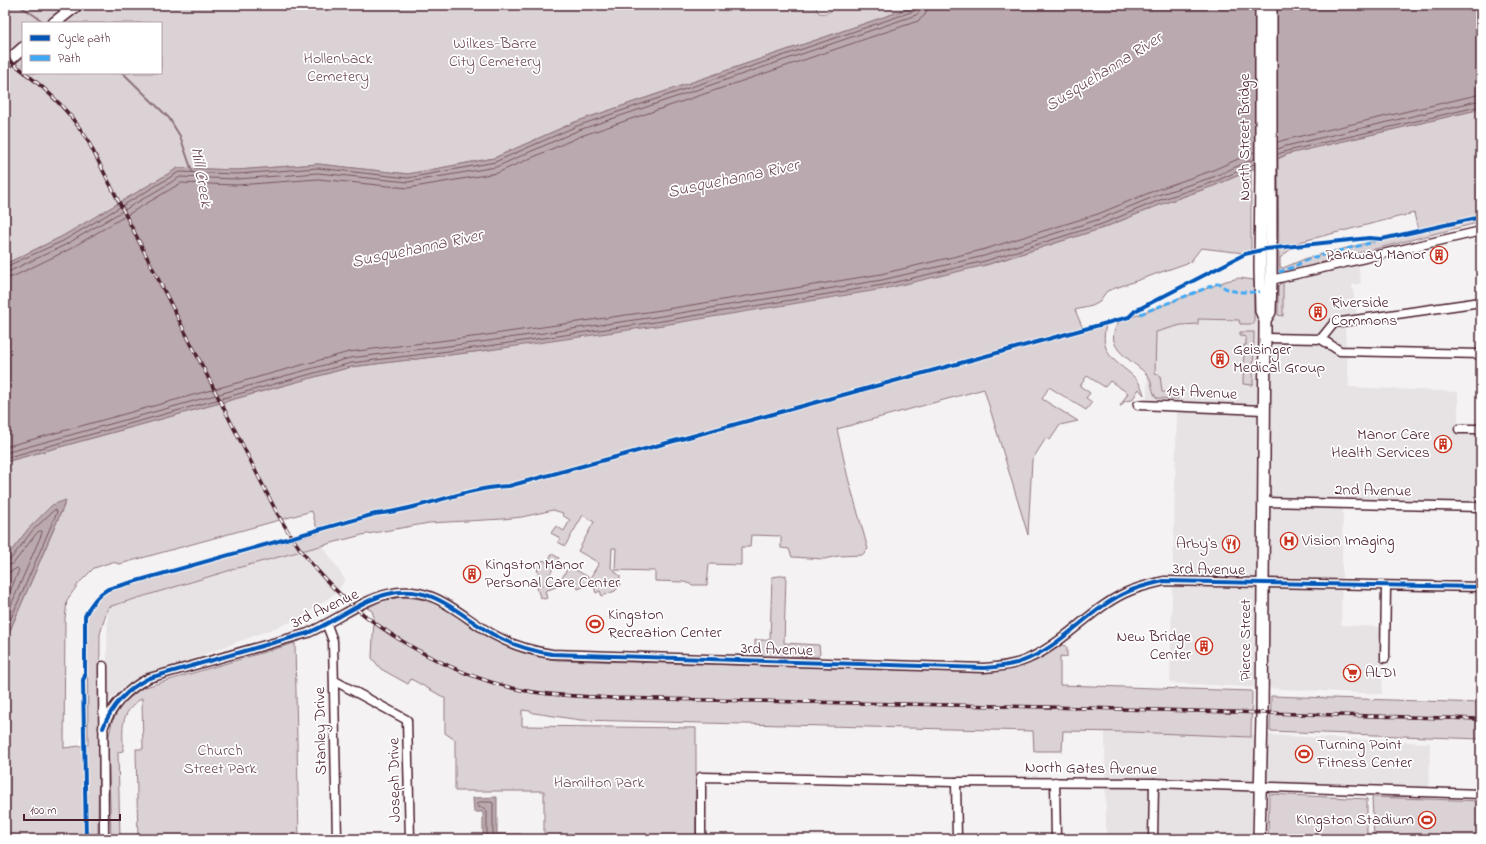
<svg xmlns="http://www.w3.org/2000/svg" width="1486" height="844" font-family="'Indie Flower',sans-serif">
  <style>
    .built { fill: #e7e2e3 }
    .green { fill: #dbd2d5; stroke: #927880; fill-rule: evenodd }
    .water { fill: #baa9ae; stroke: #8d727a }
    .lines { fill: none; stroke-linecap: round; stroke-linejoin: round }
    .shore { stroke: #77565f; stroke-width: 1 }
    .stream { stroke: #8d727a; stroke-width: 2 }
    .minor-casing { stroke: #4a1f2b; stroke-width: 11 }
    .major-casing { stroke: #4a1f2b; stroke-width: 14 }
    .minor { stroke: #fff; stroke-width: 8 }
    .major { stroke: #fff; stroke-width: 11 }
    .rail-casing { stroke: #4a1f2b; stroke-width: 3.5 }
    .rail { stroke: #fff; stroke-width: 2; stroke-dasharray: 6; stroke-linecap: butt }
    .quiet { stroke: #3fa9f5; stroke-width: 3; stroke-dasharray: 6 3; stroke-linecap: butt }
    .cycleway-casing { stroke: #fff; stroke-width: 6 }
    .cycleway { stroke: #0057b8; stroke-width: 4 }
    .labels { text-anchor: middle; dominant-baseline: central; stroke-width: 3.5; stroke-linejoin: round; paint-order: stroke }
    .park-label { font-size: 16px; fill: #6e4c56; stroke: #fff }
    .street-label { font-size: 16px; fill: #4a1f2b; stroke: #fff }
    .poi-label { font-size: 16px; fill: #4a1f2b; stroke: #fff; text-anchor: start }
    .water-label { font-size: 17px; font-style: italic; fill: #714f59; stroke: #fff }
  </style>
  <rect width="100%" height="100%" fill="#f4f2f2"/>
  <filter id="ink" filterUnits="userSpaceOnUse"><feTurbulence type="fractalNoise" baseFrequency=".025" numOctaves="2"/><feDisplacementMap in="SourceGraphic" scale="8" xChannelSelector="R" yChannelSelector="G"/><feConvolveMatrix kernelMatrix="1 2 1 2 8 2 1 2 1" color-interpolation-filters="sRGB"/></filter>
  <g filter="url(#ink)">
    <g class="built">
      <path d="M1358,264L1361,283L1352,285L1357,315L1344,318L1349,387L1458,392V431L1481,433V505L1343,502L1341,625L1384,627L1382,694L1170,683L1177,415V408L1147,406L1148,334L1232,308L1256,307L1274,283Z"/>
      <path d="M323,546L345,580L337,592L299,619L162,670L141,676L122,688L106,704L108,607L241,567Z"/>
      <path d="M1105,727L1430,743L1429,789L1253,782L1252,839H1106Z"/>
    </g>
    <g class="green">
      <path d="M5,5H52L71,16L85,5H817L816,8L819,13C828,14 831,12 835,5H919L575,122L494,158L408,174L318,164L237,170L178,168L61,237L5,264ZM23,23H161V73H23Z"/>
      <path d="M1481,109V222L1316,264C1305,268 1291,276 1279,271L1278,159L1288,154ZM1414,213L1418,230L1307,258L1283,268L1280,267V258L1299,242Z"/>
      <path d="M1251,170V251L1244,253L1201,248L1190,262L1107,291L1098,303L1092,306L1075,310L1084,331L1106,325C1095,367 1138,364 1144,395L1139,389L1132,400L1125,401L1121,406H1120L1128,393L1110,381L1105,387L1087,376L1080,386L1090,393L1086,398L1092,402L1086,410L1049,387L1042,399L1078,421L1060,425L1050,440L1046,438L1032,460L1028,535L984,389L837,429L848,478L868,549L862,555L838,556L824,559L792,557L789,549L781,548V536L751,535L750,547H741V565L709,564L707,585H693L684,582L655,581V571L615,570L616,548H612L611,568L620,576V586L615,591L602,596L600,591L596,593L593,583L578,589L575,580L545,591L547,598L544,599L540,597L537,588L542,586L537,569L543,560L547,562L552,554L559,558L550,574L561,580L569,566L590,578L599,563L578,551L594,522L583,515L565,546L558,542L560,538L551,533L556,526L564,531L570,520L562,515L563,513L553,510L522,517L503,519L429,523L362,535L241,567L108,607L100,634L98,839H5V642L66,501L29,528L5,559V462L351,367L482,351L986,265L1103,228L1162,204L1216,185ZM312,511L318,533L109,590C98,597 92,605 87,616L88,745L64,748L65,619L67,600L79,583L94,568L112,562L120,564Z"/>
      <path d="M1239,278L1254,280V324H1240L1239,320L1198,319V324L1181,325L1156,332L1155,374L1160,375L1162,392L1178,393V399L1157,398C1151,393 1153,382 1148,376C1135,360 1100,349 1119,322L1226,281Z"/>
      <path d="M1283,281V316L1278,315V286Z"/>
      <path d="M1240,332H1254L1253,385L1243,384L1244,345H1246V337L1240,336Z"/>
      <path d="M786,575L784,643L819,645L820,654L817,657L757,656L755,654V640H770L772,577Z"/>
      <path d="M401,597C445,598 459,622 494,640C513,651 535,657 557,660L987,672C1017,671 1037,662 1061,645H1064L1067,648V657L1060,656V685L1252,691L1251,737L1131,732L1063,731L1062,751H1034L1033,731L580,720L534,713L530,711L522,710V726L696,728V839H544V791H455V740L445,733V698L411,679L408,684L381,669L372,658L374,617L372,611L367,608L381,601Z"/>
      <path d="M295,643L299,839H138L136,749H143L142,698C119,714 123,726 123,751L118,752L120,839H111L108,740L112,722L121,705L142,688Z"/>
      <path d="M1271,696L1481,703V739L1270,731Z"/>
      <path d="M1269,794L1367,799V839H1268Z"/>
      <path d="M1372,797L1481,801V839H1374Z"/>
    </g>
    <g class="water">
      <path d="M919,5H1481V109L1288,154L1216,185L1162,204L1103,228L986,265L884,289L663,325L482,351L351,367L5,462V264L61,237L178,168L237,170L318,164L408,174L494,158L575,122Z"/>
      <path d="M66,500L5,642V559L29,528L52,505Z"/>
      <path d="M497,797V834H521L522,839H483V812H474L473,798Z"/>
    </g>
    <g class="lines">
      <g class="shore">
        <path d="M1278,142L1284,140L1481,94"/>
        <path d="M1278,149L1286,146L1481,100"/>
        <path d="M1278,154L1287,151L1481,106"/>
        <path d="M5,267L63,241L179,172L237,174L318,168L408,178L495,162L577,126L914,11L916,8L917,5"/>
        <path d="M5,272L10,271L65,245L180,177L237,179L318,173L408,182L496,167L579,130L916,15L921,11L922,5"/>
        <path d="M5,278L12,277L68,250L181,183L237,185L318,179L408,188L497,173L581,136L918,21L925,15L928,5"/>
        <path d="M5,447L349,352L480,336L661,310L881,274L982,250L1098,214L1156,190L1211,171L1254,152"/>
        <path d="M5,453L350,358L481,342L662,316L882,280L984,256L1100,219L1158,195L1213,177L1254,159"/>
        <path d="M5,458L351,363L481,347L662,321L883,285L985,261L1102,224L1160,200L1214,182L1254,164"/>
        <path d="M5,561L10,560L32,531L54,510H56L57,512L5,632"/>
        <path d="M5,566L13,564L36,534L39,531H42V533L5,619"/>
        <path d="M5,572H10L17,568L19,570L5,604"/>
        <path d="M487,839V812L484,808L478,807V803L479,802H491L493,803V833L495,837L498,838H516L518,839"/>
      </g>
      <g class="stream">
        <path d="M18,5L31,13L45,23"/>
        <path d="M123,73L169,118L180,136L192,171"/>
      </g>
      <defs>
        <g id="minor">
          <path d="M1271,280L1481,231"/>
          <path d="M1265,338L1321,339"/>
          <path d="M1321,339L1334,323L1481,302"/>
          <path d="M1321,339L1340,351L1481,354"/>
          <path d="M1138,405L1264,410"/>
          <path d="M1459,429H1481"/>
          <path d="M1263,502L1481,507"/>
          <path d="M327,625L333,641L337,839"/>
          <path d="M1385,658L1386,586"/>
          <path d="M103,666L104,839"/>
          <path d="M335,681L407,720L410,839"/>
          <path d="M103,728C112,705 127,689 149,678L308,633C334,622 362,600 388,594C433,583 458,615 494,635C512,645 532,651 552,654L984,668C1001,667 1017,665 1032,657C1066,641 1091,609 1125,593C1137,587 1151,584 1164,581L1481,587"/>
          <path d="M956,782L957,839"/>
          <path d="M1055,782L1056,839"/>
          <path d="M701,839V777L956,782L1154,783L1481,794"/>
          <path d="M1153,839L1154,783"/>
        </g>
        <g id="major">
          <path d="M1261,5V174L1260,268L1261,311L1265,320"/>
          <path d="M54,23L77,5"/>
          <path d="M5,64L23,48"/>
          <path d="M1259,839L1262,715L1265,329V320L1270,312L1271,280V5"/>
        </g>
      </defs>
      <use href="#minor" class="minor-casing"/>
      <use href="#major" class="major-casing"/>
      <use href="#minor" class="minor"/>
      <use href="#major" class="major"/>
      <defs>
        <g id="rail">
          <path d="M5,57L23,71"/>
          <path d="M25,73C50,92 70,112 87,139L277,513C290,536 306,559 325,579C374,632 451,675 521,690C551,696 582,696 612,698L1048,707L1481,719"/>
        </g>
      </defs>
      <use href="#rail" class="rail-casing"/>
      <use href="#rail" class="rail"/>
      <g class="quiet">
        <path d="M1279,272L1291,268L1311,258L1374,242"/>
        <path d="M1140,314L1219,283C1229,294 1246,292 1260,292"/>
      </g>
      <defs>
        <g id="cycleway">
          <path d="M103,728C112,705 127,689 149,678L308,633C334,622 362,600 388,594C433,583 458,615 494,635C512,645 532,651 552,654L984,668C1001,667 1017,665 1032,657C1066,641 1091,609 1125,593C1137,587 1151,584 1164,581L1481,587"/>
          <path d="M86,839L83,680L85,676V616C90,605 97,595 108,589L375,514C421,510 463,488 509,486L1114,321L1129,317L1135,311L1245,254L1266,249L1285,247L1369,238L1382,239L1481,217"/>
        </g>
      </defs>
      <use href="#cycleway" class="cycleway-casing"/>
      <use href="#cycleway" class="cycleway"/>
    </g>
  </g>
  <defs>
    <symbol id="building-ring" viewBox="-11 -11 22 22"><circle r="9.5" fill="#fff" stroke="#c8321e" stroke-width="1.5"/><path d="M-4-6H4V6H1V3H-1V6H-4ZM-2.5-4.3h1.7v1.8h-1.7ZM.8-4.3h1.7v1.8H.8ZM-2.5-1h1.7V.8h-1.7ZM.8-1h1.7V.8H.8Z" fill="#c8321e"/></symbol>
    <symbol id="hospital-ring" viewBox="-11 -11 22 22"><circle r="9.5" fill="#fff" stroke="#c8321e" stroke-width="1.5"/><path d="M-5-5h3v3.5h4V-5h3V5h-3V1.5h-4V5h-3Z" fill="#c8321e"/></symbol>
    <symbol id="restaurant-ring" viewBox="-11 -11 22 22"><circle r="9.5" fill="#fff" stroke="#c8321e" stroke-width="1.5"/><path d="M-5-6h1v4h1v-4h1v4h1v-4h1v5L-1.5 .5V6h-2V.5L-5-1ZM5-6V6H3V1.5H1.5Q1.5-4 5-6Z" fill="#c8321e"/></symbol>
    <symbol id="stadium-ring" viewBox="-11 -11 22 22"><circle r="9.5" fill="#fff" stroke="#c8321e" stroke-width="1.5"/><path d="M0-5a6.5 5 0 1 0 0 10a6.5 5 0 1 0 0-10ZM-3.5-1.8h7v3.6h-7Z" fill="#c8321e"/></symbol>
    <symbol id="supermarket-ring" viewBox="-11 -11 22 22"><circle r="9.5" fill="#fff" stroke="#c8321e" stroke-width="1.5"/><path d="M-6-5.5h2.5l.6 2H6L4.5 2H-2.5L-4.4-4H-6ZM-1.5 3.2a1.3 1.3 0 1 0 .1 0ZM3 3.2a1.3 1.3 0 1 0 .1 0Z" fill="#c8321e"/></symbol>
  </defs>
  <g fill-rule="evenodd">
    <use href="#building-ring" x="1429" y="245" width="20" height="20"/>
    <use href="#building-ring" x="1308" y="302" width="20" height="20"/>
    <use href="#building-ring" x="1210" y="349" width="20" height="20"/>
    <use href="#building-ring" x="1433" y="434" width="20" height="20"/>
    <use href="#hospital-ring" x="1279" y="531" width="20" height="20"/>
    <use href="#restaurant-ring" x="1221" y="534" width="20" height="20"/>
    <use href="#building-ring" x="462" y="564" width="20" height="20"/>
    <use href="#stadium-ring" x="585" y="614" width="20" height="20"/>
    <use href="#building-ring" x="1194" y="636" width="20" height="20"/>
    <use href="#supermarket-ring" x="1342" y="663" width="20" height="20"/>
    <use href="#stadium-ring" x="1294" y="744" width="20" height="20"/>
    <use href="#stadium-ring" x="1417" y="810" width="20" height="20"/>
  </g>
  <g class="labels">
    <g class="park-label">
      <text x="495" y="44">Wilkes-Barre<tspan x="495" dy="18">City Cemetery</tspan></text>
      <text x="338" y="59">Hollenback<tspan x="338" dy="18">Cemetery</tspan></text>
      <text x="220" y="751">Church<tspan x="220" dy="18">Street Park</tspan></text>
      <text x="599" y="783">Hamilton Park</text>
    </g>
    <g class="street-label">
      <text transform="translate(1245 137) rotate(-90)">North Street Bridge</text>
      <text transform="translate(1202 393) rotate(3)">1st Avenue</text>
      <text transform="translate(1373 491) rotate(1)">2nd Avenue</text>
      <text transform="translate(1209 570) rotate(1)">3rd Avenue</text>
      <text transform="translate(325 609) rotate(-25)">3rd Avenue</text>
      <text transform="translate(1246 640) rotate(-90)">Pierce Street</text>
      <text transform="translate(777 650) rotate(2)">3rd Avenue</text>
      <text transform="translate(321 731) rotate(-91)">Stanley Drive</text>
      <text transform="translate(1091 769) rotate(1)">North Gates Avenue</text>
      <text transform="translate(395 780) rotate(-91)">Joseph Drive</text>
    </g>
    <g class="poi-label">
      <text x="1426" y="255" text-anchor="end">Parkway Manor</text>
      <text x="1331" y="303">Riverside<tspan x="1331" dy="18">Commons</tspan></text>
      <text x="1233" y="350">Geisinger<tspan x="1233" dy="18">Medical Group</tspan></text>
      <text x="1430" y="435" text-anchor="end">Manor Care<tspan x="1430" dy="18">Health Services</tspan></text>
      <text x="1302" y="541">Vision Imaging</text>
      <text x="1218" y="544" text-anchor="end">Arby's</text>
      <text x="485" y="565">Kingston Manor<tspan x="485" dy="18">Personal Care Center</tspan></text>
      <text x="608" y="615">Kingston<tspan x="608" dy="18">Recreation Center</tspan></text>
      <text x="1191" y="637" text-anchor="end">New Bridge<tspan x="1191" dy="18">Center</tspan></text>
      <text x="1365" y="673">ALDI</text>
      <text x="1317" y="745">Turning Point<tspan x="1317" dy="18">Fitness Center</tspan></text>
      <text x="1414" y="820" text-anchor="end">KIngston Stadium</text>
    </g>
    <g class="water-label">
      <text transform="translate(1104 72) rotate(-32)">Susquehanna River</text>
      <text transform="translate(201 177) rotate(80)">Mill Creek</text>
      <text transform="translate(733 179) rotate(-12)">Susquehanna River</text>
      <text transform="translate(417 249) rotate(-12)">Susquehanna River</text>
    </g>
  </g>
  <rect width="1486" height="844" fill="none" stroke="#fff" stroke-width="20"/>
  <rect x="10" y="10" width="1466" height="824" fill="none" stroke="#4a1f2b" stroke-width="1.5" filter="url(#ink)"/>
  <rect x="22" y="22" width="140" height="52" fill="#ffffff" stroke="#b7a5aa"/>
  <rect x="30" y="35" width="20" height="6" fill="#0057b8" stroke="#b7a5aa"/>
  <text x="58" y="42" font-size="12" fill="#4a1f2b">Cycle path</text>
  <rect x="30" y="55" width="20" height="6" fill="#3fa9f5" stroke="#b7a5aa"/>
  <text x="58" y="62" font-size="12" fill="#4a1f2b">Path</text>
  <path d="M24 814v6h96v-6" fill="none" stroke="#4a1f2b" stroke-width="2"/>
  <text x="30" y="814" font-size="12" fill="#4a1f2b" stroke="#ffffff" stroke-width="3" paint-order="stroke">100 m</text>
</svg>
